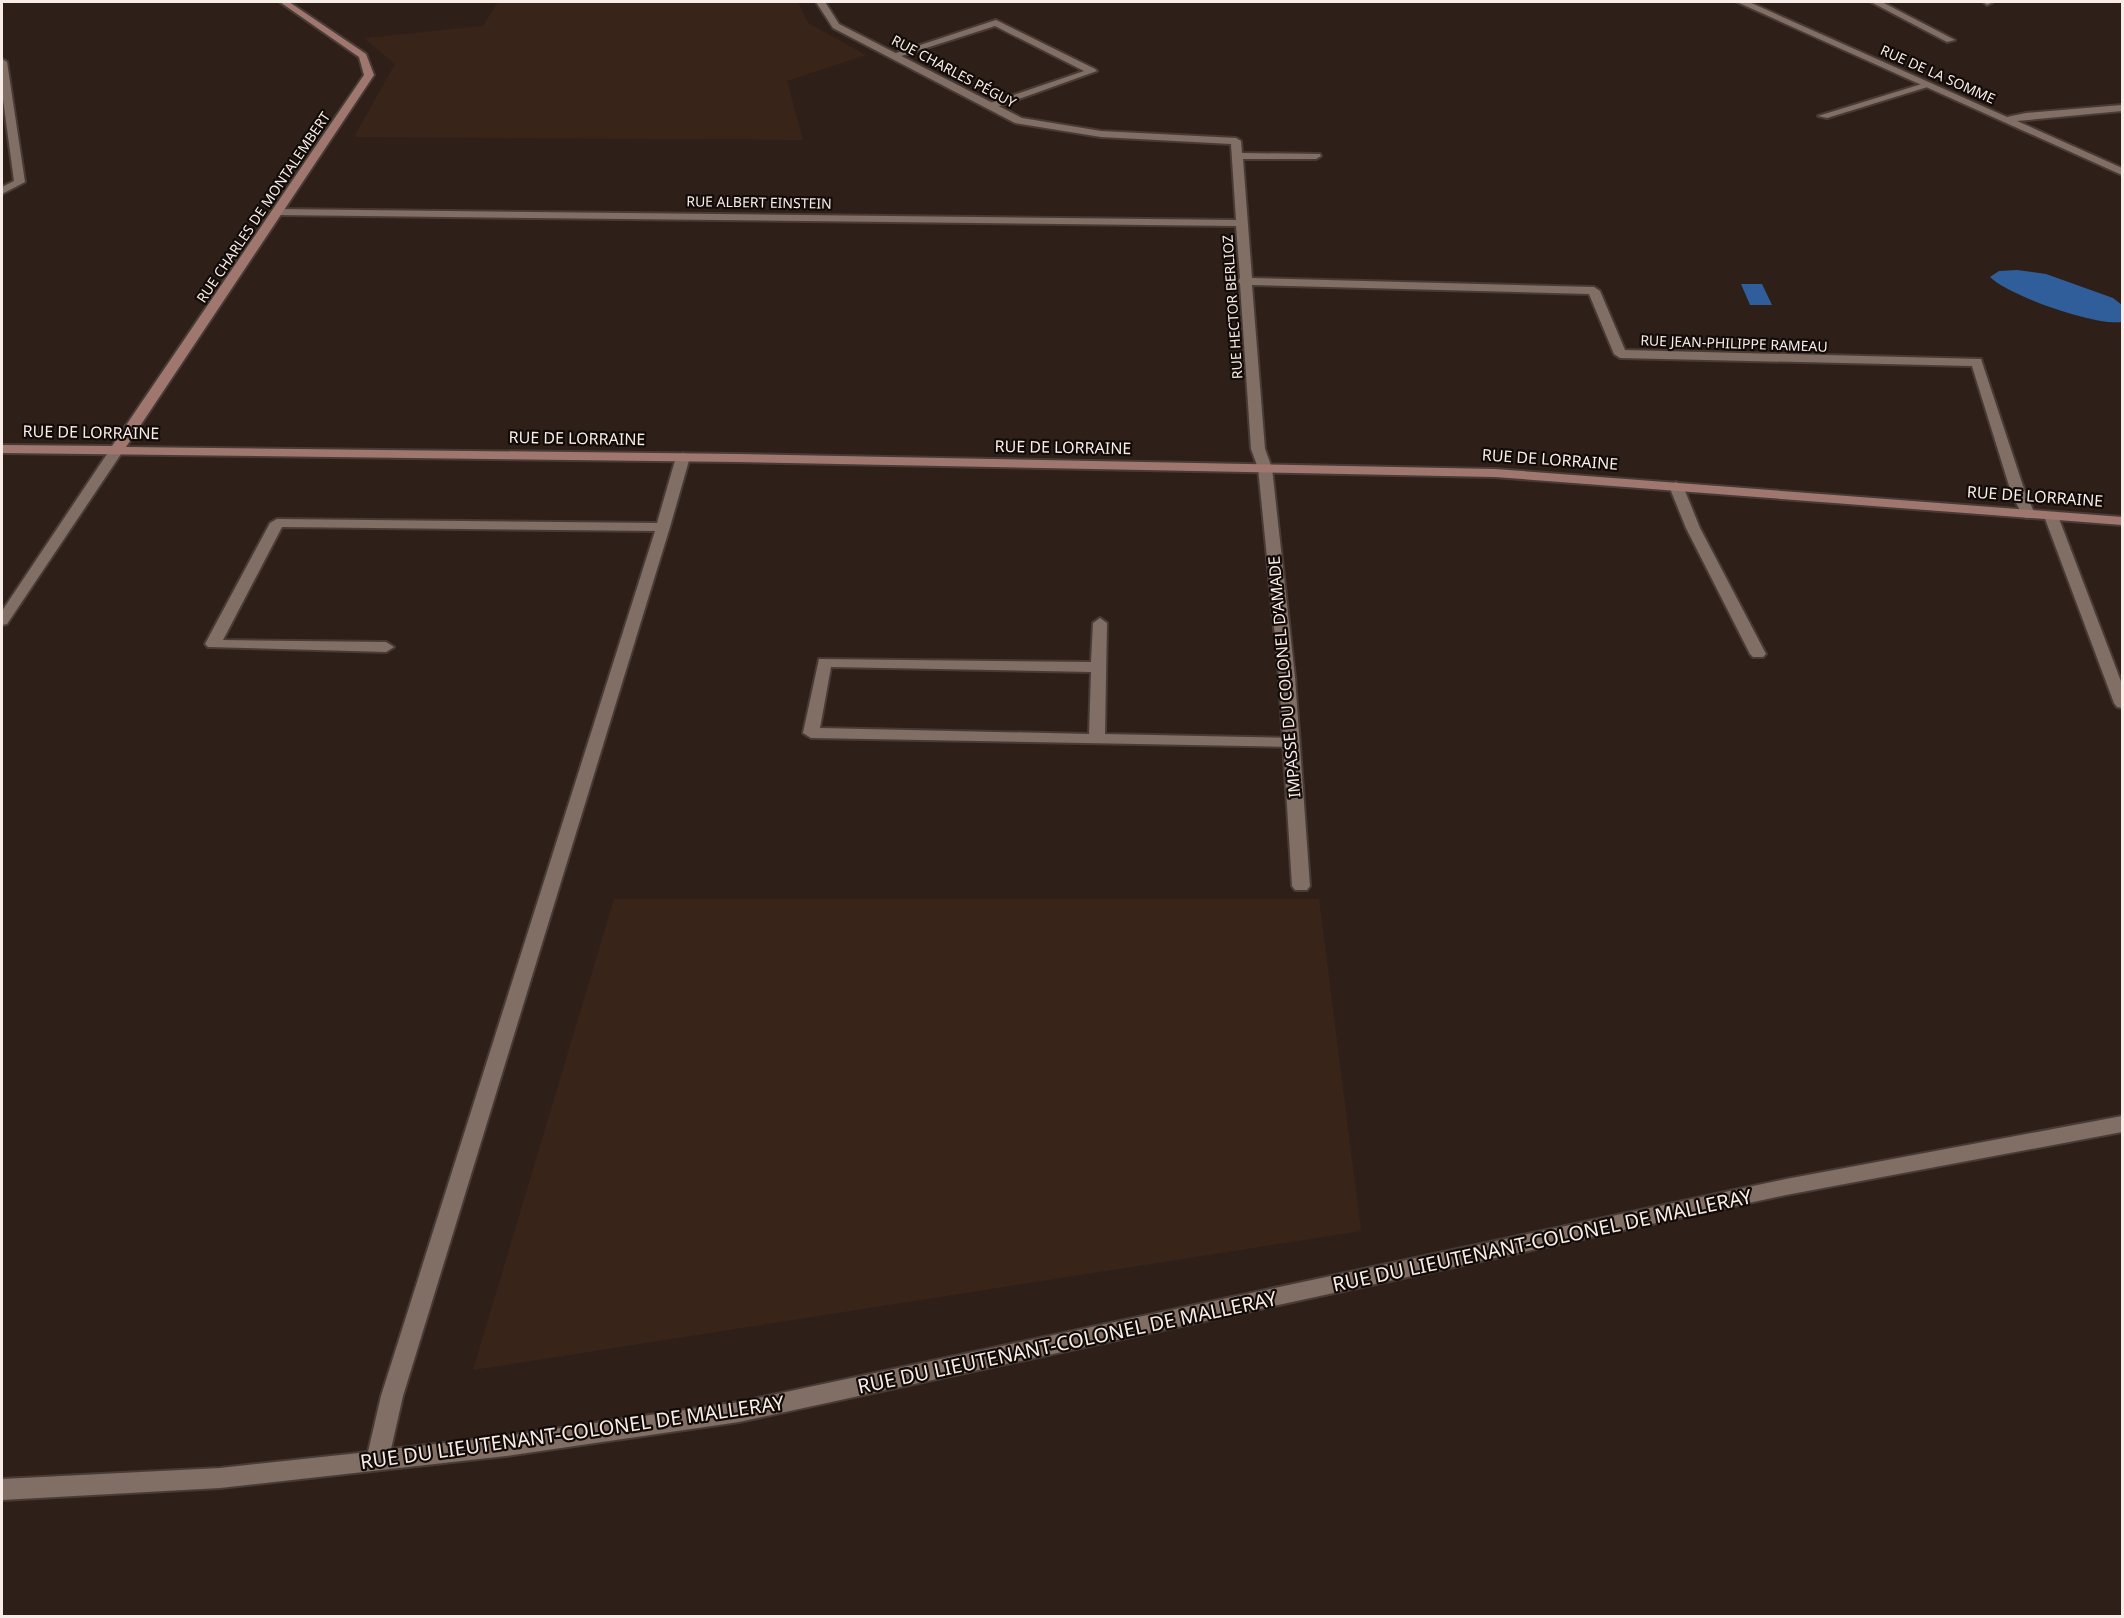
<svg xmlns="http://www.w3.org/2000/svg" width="2124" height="1618" font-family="'Noto Sans',sans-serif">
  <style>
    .built { fill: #392419 }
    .water { fill: #305e9a }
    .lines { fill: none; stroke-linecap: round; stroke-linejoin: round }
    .service-casing { stroke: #483b36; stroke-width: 4 }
    .minor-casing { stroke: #483b36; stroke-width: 4 }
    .tertiary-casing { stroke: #483b36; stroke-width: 4 }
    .secondary-casing { stroke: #483b36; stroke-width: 4 }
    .service { fill: #816e65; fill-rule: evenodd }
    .minor { fill: #816e65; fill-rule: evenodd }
    .tertiary { fill: #816e65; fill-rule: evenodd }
    .secondary { fill: #9f776f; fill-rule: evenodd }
    .labels { text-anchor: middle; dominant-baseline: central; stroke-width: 4.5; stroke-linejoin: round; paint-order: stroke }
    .far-street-label { font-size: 14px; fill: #f7ece7; stroke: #120b08 }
    .street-label { font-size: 16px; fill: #f7ece7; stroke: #120b08 }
    .near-street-label { font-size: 20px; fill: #f7ece7; stroke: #120b08 }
  </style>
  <rect width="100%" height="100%" fill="#2e2018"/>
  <g class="built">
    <path d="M498,2H798L808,23L866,55L787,81L803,140L354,137L395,64L364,38L483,26Z"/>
    <path d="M614,899H1319L1361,1231L473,1370Z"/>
  </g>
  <g class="water">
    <path d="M2017,270L2046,274L2113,298L2122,305V322C2096,326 2009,296 1990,277L1999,271Z"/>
    <path d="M1741,284H1762L1772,305H1750Z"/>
  </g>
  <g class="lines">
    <defs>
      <g id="service">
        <path d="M1983,2H1993L1987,5Z"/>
        <path d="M996,20L1095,69L1097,71L991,109L986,106L987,104L1084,71L995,26L898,57L890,55Z"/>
        <path d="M1925,83L1934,85L1827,118L1818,116Z"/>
        <path d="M1676,482L1683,486L1700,528L1766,654L1763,657H1753L1750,654L1686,528L1669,486Z"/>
        <path d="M1100,618L1107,623L1105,734L1291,738L1297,739L1299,743L1297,747L811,738L803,733L819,659L1091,662L1093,623ZM831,667L1091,672L1089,734L820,728Z"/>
      </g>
      <g id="minor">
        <path d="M816,2H825L839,24L1022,118L1101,131L1236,138L1241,141L1242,153L1320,154L1321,156L1316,159H1243L1252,278L1594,287L1600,291L1625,350L1981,359L2025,492L2035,514L2028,518L2023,517L2011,492L1972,366L1620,358L1614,354L1589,294L1252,285L1265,449L1272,468L1295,677L1310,886L1307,890H1295L1292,886L1279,677L1258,468L1251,449L1240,284L1238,281L1240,278L1236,226L277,215L271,212L277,209L1236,220L1231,144L1101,137L1015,123L833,28Z"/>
        <path d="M1737,2H1749L2007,117L2026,113L2122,105V111L2017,121L2122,168V175Z"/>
        <path d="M1871,2H1882L1955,40L1947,42Z"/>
        <path d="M2,59L7,62L25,182L2,194V187L14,181L2,92Z"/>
        <path d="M683,453L690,457L670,527L403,1396L391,1449L506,1436L739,1402L1786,1179L2122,1116V1132L1786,1195L739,1422L506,1456L220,1488L2,1500V1479L220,1468L368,1452L381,1396L655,531L282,527L223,640L386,642L394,647L386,652L208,647L205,644L270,523L277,519L657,523L676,457Z"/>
        <path d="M2051,512L2058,516L2122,684V708L2117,707L2114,703L2044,516Z"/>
      </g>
      <path id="tertiary" d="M116,447L123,451L7,624L2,625V611L111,448Z"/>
      <path id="secondary" d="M280,2H289L366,54L374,75L126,447L739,454L1495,469L2122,517V525L1495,477L739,462L2,453V445L112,446L364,75L359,57Z"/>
    </defs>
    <use href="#service" class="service-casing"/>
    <use href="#minor" class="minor-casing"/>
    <use href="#tertiary" class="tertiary-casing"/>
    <use href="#secondary" class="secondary-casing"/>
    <use href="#service" class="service"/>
    <use href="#minor" class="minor"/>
    <use href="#tertiary" class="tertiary"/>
    <use href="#secondary" class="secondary"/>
  </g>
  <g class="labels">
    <g class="far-street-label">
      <text transform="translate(954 71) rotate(28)">RUE CHARLES PÉGUY</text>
      <text transform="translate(1938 74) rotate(24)">RUE DE LA SOMME</text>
      <text transform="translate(759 202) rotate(1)">RUE ALBERT EINSTEIN</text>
      <text transform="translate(263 207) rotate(-56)">RUE CHARLES DE MONTALEMBERT</text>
      <text transform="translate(1232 307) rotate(-94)">RUE HECTOR BERLIOZ</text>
      <text transform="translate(1734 343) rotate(2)">RUE JEAN-PHILIPPE RAMEAU</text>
    </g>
    <g class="street-label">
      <text transform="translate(91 432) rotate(1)">RUE DE LORRAINE</text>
      <text transform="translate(577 438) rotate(1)">RUE DE LORRAINE</text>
      <text transform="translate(1063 447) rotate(1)">RUE DE LORRAINE</text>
      <text transform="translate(1550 459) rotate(4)">RUE DE LORRAINE</text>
      <text transform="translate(2035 496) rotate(4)">RUE DE LORRAINE</text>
      <text transform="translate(1284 677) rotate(-95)">IMPASSE DU COLONEL D’AMADE</text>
    </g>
    <g class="near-street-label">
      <text transform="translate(1542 1240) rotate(-12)">RUE DU LIEUTENANT-COLONEL DE MALLERAY</text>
      <text transform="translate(1067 1342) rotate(-12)">RUE DU LIEUTENANT-COLONEL DE MALLERAY</text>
      <text transform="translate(572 1432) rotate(-8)">RUE DU LIEUTENANT-COLONEL DE MALLERAY</text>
    </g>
  </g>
  <rect width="2124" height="1618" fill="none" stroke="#f7ece7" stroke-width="6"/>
</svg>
